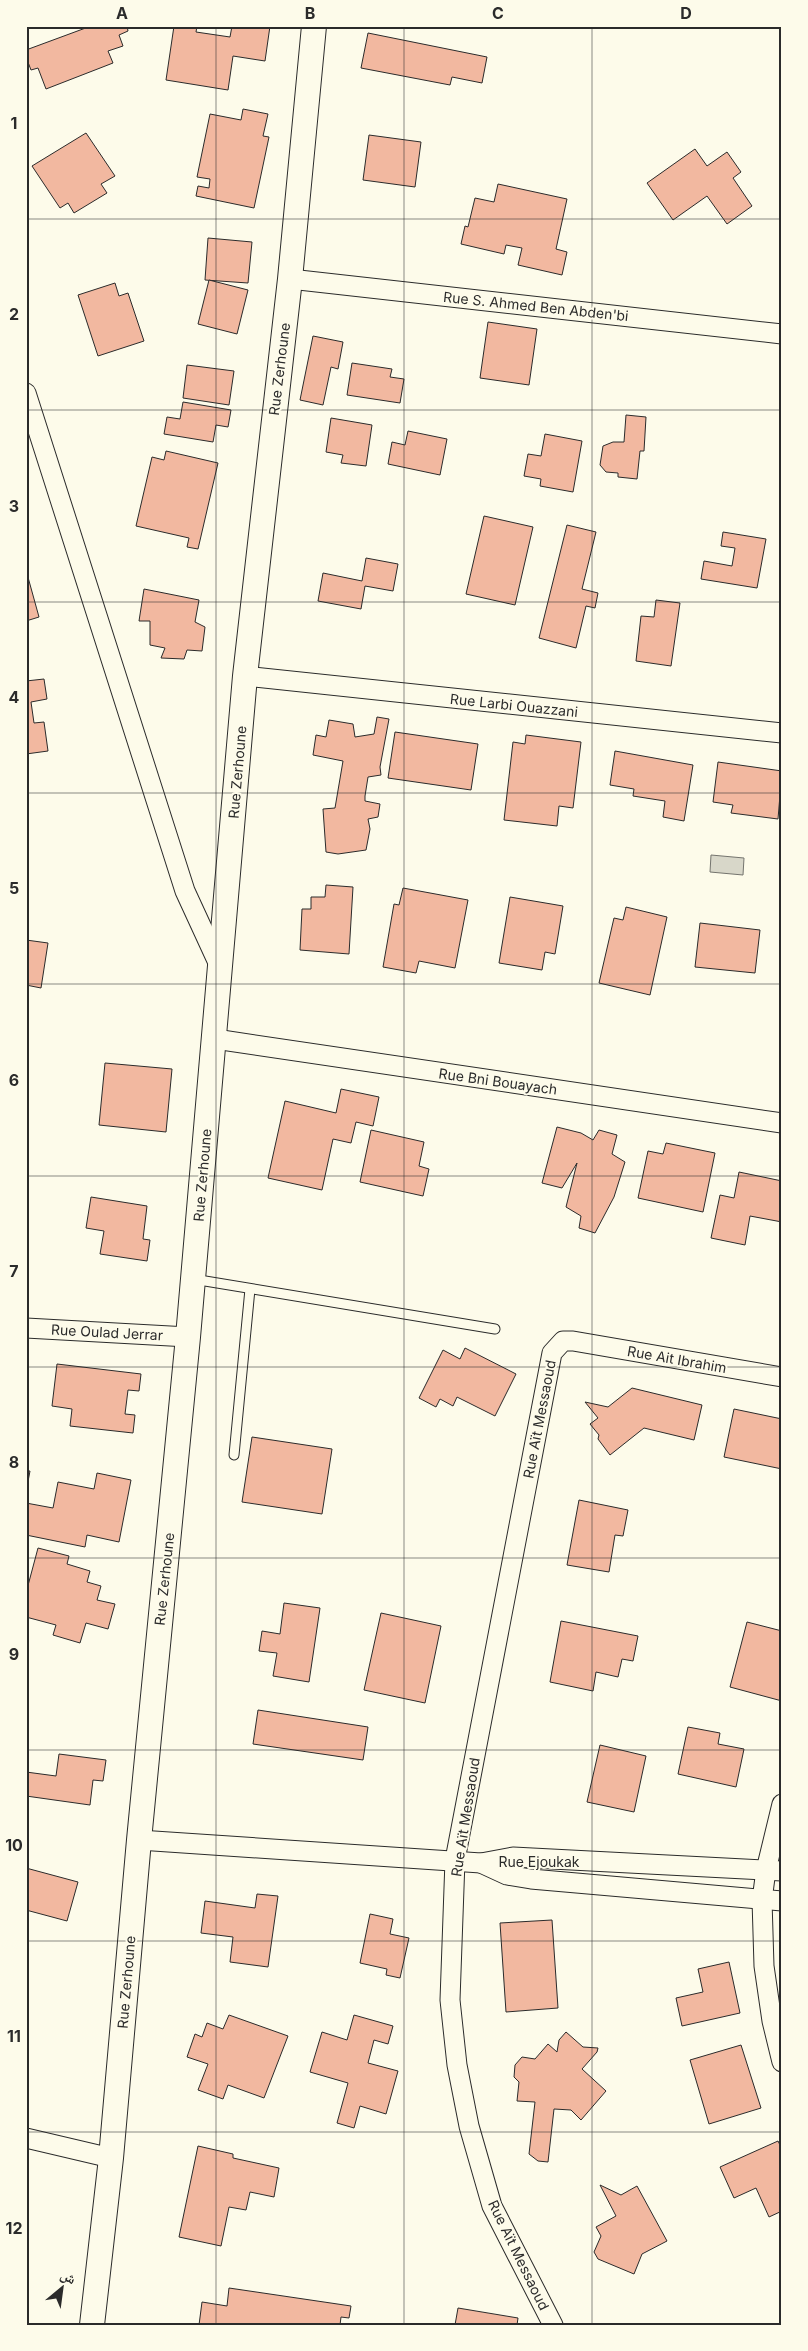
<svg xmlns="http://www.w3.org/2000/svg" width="808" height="2351" font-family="Inter,'Noto Naskh Arabic',sans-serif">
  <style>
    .water { fill: #d8d7c9; stroke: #74746e }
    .building { fill: #f2b8a0; stroke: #2b2b2b }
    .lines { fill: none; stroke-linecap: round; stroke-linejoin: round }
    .service-casing { stroke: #2b2b2b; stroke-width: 11 }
    .minor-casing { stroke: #2b2b2b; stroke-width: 21 }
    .tertiary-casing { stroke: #2b2b2b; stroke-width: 26 }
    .service { stroke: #fdfbea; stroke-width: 9 }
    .minor { stroke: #fdfbea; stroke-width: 19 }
    .tertiary { stroke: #fdfbea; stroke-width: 24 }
    .grid { fill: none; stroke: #2b2b2b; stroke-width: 1; stroke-opacity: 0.55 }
    .labels { text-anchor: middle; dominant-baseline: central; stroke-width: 4; stroke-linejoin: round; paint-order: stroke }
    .street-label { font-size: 14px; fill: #2b2b2b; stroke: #fdfbea }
    .neatline { fill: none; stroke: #2b2b2b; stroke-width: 2 }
    .grid-label { font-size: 16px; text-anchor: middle; font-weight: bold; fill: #2b2b2b }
  </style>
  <rect width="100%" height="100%" fill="#fdfbea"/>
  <path class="water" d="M711,855L744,858L743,875L710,872Z"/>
  <g class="building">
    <path d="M91,26H127L128,31L119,35L123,46L108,51L113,63L46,89L38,68L31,70L26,57V50Z"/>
    <path d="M174,26H197L196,32L230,37L232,26H270L265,61L233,56L228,90L166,80Z"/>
    <path d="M368,33L487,57L482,83L452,77L450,85L361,68Z"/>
    <path d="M243,109L268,114L263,136L269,137L254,208L196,196L198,186L209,188L210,179L197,177L210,114L241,120Z"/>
    <path d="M86,133L115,176L101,184L107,193L74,213L68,203L60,208L32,166Z"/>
    <path d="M369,135L421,142L415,187L363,180Z"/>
    <path d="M695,149L707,166L727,152L741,172L733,178L752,206L727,224L707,196L673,220L647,183Z"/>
    <path d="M498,184L567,199L556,249L567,252L562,275L518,265L522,248L506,245L504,254L461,244L465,226L468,227L475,198L494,202Z"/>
    <path d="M208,238L252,242L248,283L205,280Z"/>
    <path d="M209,280L248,290L237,334L198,324Z"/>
    <path d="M115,283L119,296L128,293L144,341L98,356L78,295Z"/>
    <path d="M488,322L537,329L529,385L480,378Z"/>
    <path d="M313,336L343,342L338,369L331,367L323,405L300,400Z"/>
    <path d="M352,363L392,369L390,377L404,379L400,403L347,395Z"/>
    <path d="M187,365L234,371L229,405L183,398Z"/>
    <path d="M183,402L231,410L228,427L216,425L213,442L164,434L167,417L180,419Z"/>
    <path d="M626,415L646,417L644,451H640L637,479L618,477V473L606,472L600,465L603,446L613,442H624Z"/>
    <path d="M331,418L372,425L366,466L341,463L343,455L326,452Z"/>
    <path d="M408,431L447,439L440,475L388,464L392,442L405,445Z"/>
    <path d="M545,434L582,441L573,492L540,486L541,479L524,476L528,454L541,456Z"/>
    <path d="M166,451L218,463L198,549L187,547L189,538L136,526L152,457L164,460Z"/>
    <path d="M484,516L533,527L515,605L466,594Z"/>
    <path d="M567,525L596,532L582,589L598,593L595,608L586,606L576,648L539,638Z"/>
    <path d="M723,532L766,539L757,588L701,579L704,561L732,566L735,548L721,546Z"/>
    <path d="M366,558L398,564L393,591L365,586L361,609L318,601L323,573L362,581Z"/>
    <path d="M26,570L39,617L26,621Z"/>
    <path d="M144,589L199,600L195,622L205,627L202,651L187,650L184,659L161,658L165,648L150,645V621H139Z"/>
    <path d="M656,600L680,603L671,666L636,661L641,616L654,617Z"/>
    <path d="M44,679L47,699L31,702L34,723L44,722L48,751L26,754V681Z"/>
    <path d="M377,717L389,719L380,767L381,775L368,777L365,796V801L380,804L378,817L368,819L370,829L366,850L338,854L326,852L323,809L335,808L343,761L313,755L316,735L326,737L329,720L353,724L355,737L374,734Z"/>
    <path d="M395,732L478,744L471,790L388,778Z"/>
    <path d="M526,735L581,742L573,808L559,806L557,826L504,820L513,742L525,744Z"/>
    <path d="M615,751L693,765L684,821L663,817L665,801L633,796L634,789L610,785Z"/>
    <path d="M718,762L782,771L778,819L731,813L733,805L713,802Z"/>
    <path d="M326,885L353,887L349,954L300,950L302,909H311V897H325Z"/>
    <path d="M403,888L468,900L455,968L419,961L416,973L383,967L394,904L399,905Z"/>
    <path d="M510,897L563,906L555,954L545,952L542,970L499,963Z"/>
    <path d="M626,907L667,917L650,995L599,983L614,918L623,920Z"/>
    <path d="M700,923L760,930L755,973L695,967Z"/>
    <path d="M26,940L48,943L41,988L26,985Z"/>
    <path d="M105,1063L172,1069L166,1132L99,1125Z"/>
    <path d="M341,1089L379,1097L373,1126L356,1122L351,1143L333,1139L322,1190L268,1178L285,1101L336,1113Z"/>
    <path d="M557,1127L581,1133L593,1140L599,1130L617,1135L612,1154L625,1162L614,1197L595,1233L579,1228L581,1216L566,1207L577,1163L562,1188L542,1183Z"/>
    <path d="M371,1130L424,1142L419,1166L429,1169L423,1196L360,1182Z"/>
    <path d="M666,1143L715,1153L703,1212L638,1198L648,1151L663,1154Z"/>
    <path d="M739,1172L782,1181V1222L750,1216L745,1245L711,1238L720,1195L734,1198Z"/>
    <path d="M91,1197L147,1206L143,1239L150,1240L147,1261L100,1254L104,1231L86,1228Z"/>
    <path d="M465,1348L516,1374L495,1416L457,1397L453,1406L440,1399L436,1407L419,1398L443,1350L460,1359Z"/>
    <path d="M57,1364L141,1374L139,1391L128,1390L125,1414L135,1415L133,1433L70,1426L72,1409L52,1406Z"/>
    <path d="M632,1388L702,1405L694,1440L644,1428L610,1455L598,1439L599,1435L590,1424L598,1418L585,1402L608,1407Z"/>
    <path d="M734,1409L782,1419V1469L724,1457Z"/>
    <path d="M252,1437L332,1449L322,1514L242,1502Z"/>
    <path d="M26,1471H30L26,1492Z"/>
    <path d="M97,1473L131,1480L119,1542L87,1535L85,1547L26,1535V1503L53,1508L58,1482L94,1489Z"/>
    <path d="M579,1500L628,1510L623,1536L615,1535L609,1572L567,1565Z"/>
    <path d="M38,1548L69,1556L67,1564L90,1571L87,1582L101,1586L97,1600L115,1604L108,1629L86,1623L80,1643L53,1635L56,1625L26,1617V1593Z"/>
    <path d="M284,1603L320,1608L309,1682L273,1676L277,1653L259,1651L262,1631L280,1634Z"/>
    <path d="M381,1613L441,1626L425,1703L364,1690Z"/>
    <path d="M561,1621L638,1636L633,1661L622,1659L618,1677L596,1672L593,1691L550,1682Z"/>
    <path d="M747,1622L782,1631V1701L730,1687Z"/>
    <path d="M258,1710L368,1727L363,1760L253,1744Z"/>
    <path d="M688,1727L720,1733L718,1744L744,1749L736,1787L678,1774Z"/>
    <path d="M600,1745L646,1756L634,1812L587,1802Z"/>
    <path d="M59,1754L106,1760L103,1781L93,1780L90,1805L26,1796V1772L56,1776Z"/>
    <path d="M26,1868L78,1882L67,1921L26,1910Z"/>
    <path d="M257,1894L278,1896L268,1967L230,1962L233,1937L201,1933L205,1901L255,1908Z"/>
    <path d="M370,1914L393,1919L390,1934L409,1938L400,1978L386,1975L387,1969L360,1963Z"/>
    <path d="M552,1920L558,2008L506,2012L500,1923Z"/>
    <path d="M729,1962L740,2013L682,2026L676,1998L703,1992L698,1969Z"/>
    <path d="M229,2015L288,2036L264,2098L228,2085L223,2099L198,2090L208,2064L187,2057L195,2034L202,2037L207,2023L223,2029Z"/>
    <path d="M354,2015L393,2026L388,2044L374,2040L368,2063L398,2071L386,2114L360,2106L354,2128L337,2123L348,2083L310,2072L322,2032L347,2040Z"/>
    <path d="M566,2032L583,2047L598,2048L597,2052L582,2069L606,2091L581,2120L571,2110L554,2109L548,2162L538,2161L529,2154L535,2102L517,2101L519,2082L514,2077L515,2065L522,2057L535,2059L548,2044L557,2052L559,2040Z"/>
    <path d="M741,2045L761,2108L709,2124L690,2060Z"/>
    <path d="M778,2141L782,2149V2211L769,2217L756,2188L734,2198L720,2167Z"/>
    <path d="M198,2146L233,2154V2158L279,2168L274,2197L250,2192L246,2210L229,2207L221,2246L179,2237Z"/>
    <path d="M600,2185L621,2195L637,2186L667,2241L642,2254L634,2274L598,2259L594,2252L601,2236L596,2227L616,2216Z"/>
    <path d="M229,2288L351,2306L349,2318L341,2317L340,2325H199L202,2302L227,2306Z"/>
    <path d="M458,2308L518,2318L517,2325H455Z"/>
  </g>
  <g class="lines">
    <defs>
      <g id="service">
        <path d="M193,1279L495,1329"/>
        <path d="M234,1455L250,1289"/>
      </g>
      <g id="minor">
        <path d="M290,279L782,334"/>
        <path d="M26,393L185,891L220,967"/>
        <path d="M245,676L782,733"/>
        <path d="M215,1039L782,1123"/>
        <path d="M26,1328L188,1337"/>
        <path d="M782,1804L766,1870L762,1900L764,1966L772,2021L782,2062"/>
        <path d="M139,1840L481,1863L513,1857L782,1871"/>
        <path d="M481,1863L507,1875L531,1879L782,1901"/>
        <path d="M26,2138L111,2158"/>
        <path d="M553,2325L492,2206L469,2126L457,2065L450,2000L455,1860L552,1353L563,1341H573L782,1377"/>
      </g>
      <path id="tertiary" d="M92,2325L111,2158L139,1840L188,1337L245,676L290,279L314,26"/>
    </defs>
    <use href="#service" class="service-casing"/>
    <use href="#minor" class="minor-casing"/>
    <use href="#tertiary" class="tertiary-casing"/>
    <use href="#service" class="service"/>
    <use href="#minor" class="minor"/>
    <use href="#tertiary" class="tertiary"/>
  </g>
  <path class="grid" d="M216,26V2325M404,26V2325M592,26V2325M26,219H782M26,410H782M26,602H782M26,793H782M26,984H782M26,1176H782M26,1367H782M26,1558H782M26,1750H782M26,1941H782M26,2132H782"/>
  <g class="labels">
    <g class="street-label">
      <text transform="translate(536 306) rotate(6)">Rue S. Ahmed Ben Abden'bi</text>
      <text transform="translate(279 369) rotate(-83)">Rue Zerhoune</text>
      <text transform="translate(514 705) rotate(6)">Rue Larbi Ouazzani</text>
      <text transform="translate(237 772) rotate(-85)">Rue Zerhoune</text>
      <text transform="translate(498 1081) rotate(8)">Rue Bni Bouayach</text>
      <text transform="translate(202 1175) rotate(-85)">Rue Zerhoune</text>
      <text transform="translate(107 1332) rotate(3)">Rue Oulad Jerrar</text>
      <text transform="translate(677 1359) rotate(10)">Rue Ait Ibrahim</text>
      <text transform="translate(539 1419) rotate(-79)">Rue Aït Messaoud</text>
      <text transform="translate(164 1579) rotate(-84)">Rue Zerhoune</text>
      <text transform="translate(465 1817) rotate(-81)">Rue Aït Messaoud</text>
      <text x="539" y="1861">Rue Ejoukak</text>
      <text transform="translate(126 1982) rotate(-85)">Rue Zerhoune</text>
      <text transform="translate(519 2255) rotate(64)">Rue Aït Messaoud</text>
    </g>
  </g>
  <rect width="808" height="2351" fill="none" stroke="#fdfbea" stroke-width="55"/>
  <g transform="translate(62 2288) rotate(29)" stroke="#fdfbea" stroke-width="4" paint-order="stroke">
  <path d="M0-4L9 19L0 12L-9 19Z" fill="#2b2b2b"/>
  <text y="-8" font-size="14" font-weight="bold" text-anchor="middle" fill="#2b2b2b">ش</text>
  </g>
  <rect x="28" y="28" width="752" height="2296" class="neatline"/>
  <g class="grid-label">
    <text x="122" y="19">A</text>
    <text x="310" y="19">B</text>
    <text x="498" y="19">C</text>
    <text x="686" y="19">D</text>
    <text x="14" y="129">1</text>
    <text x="14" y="320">2</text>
    <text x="14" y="512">3</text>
    <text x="14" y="703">4</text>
    <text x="14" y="894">5</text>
    <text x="14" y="1086">6</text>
    <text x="14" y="1277">7</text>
    <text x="14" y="1468">8</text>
    <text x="14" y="1660">9</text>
    <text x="14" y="1851">10</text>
    <text x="14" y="2042">11</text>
    <text x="14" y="2234">12</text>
  </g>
</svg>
